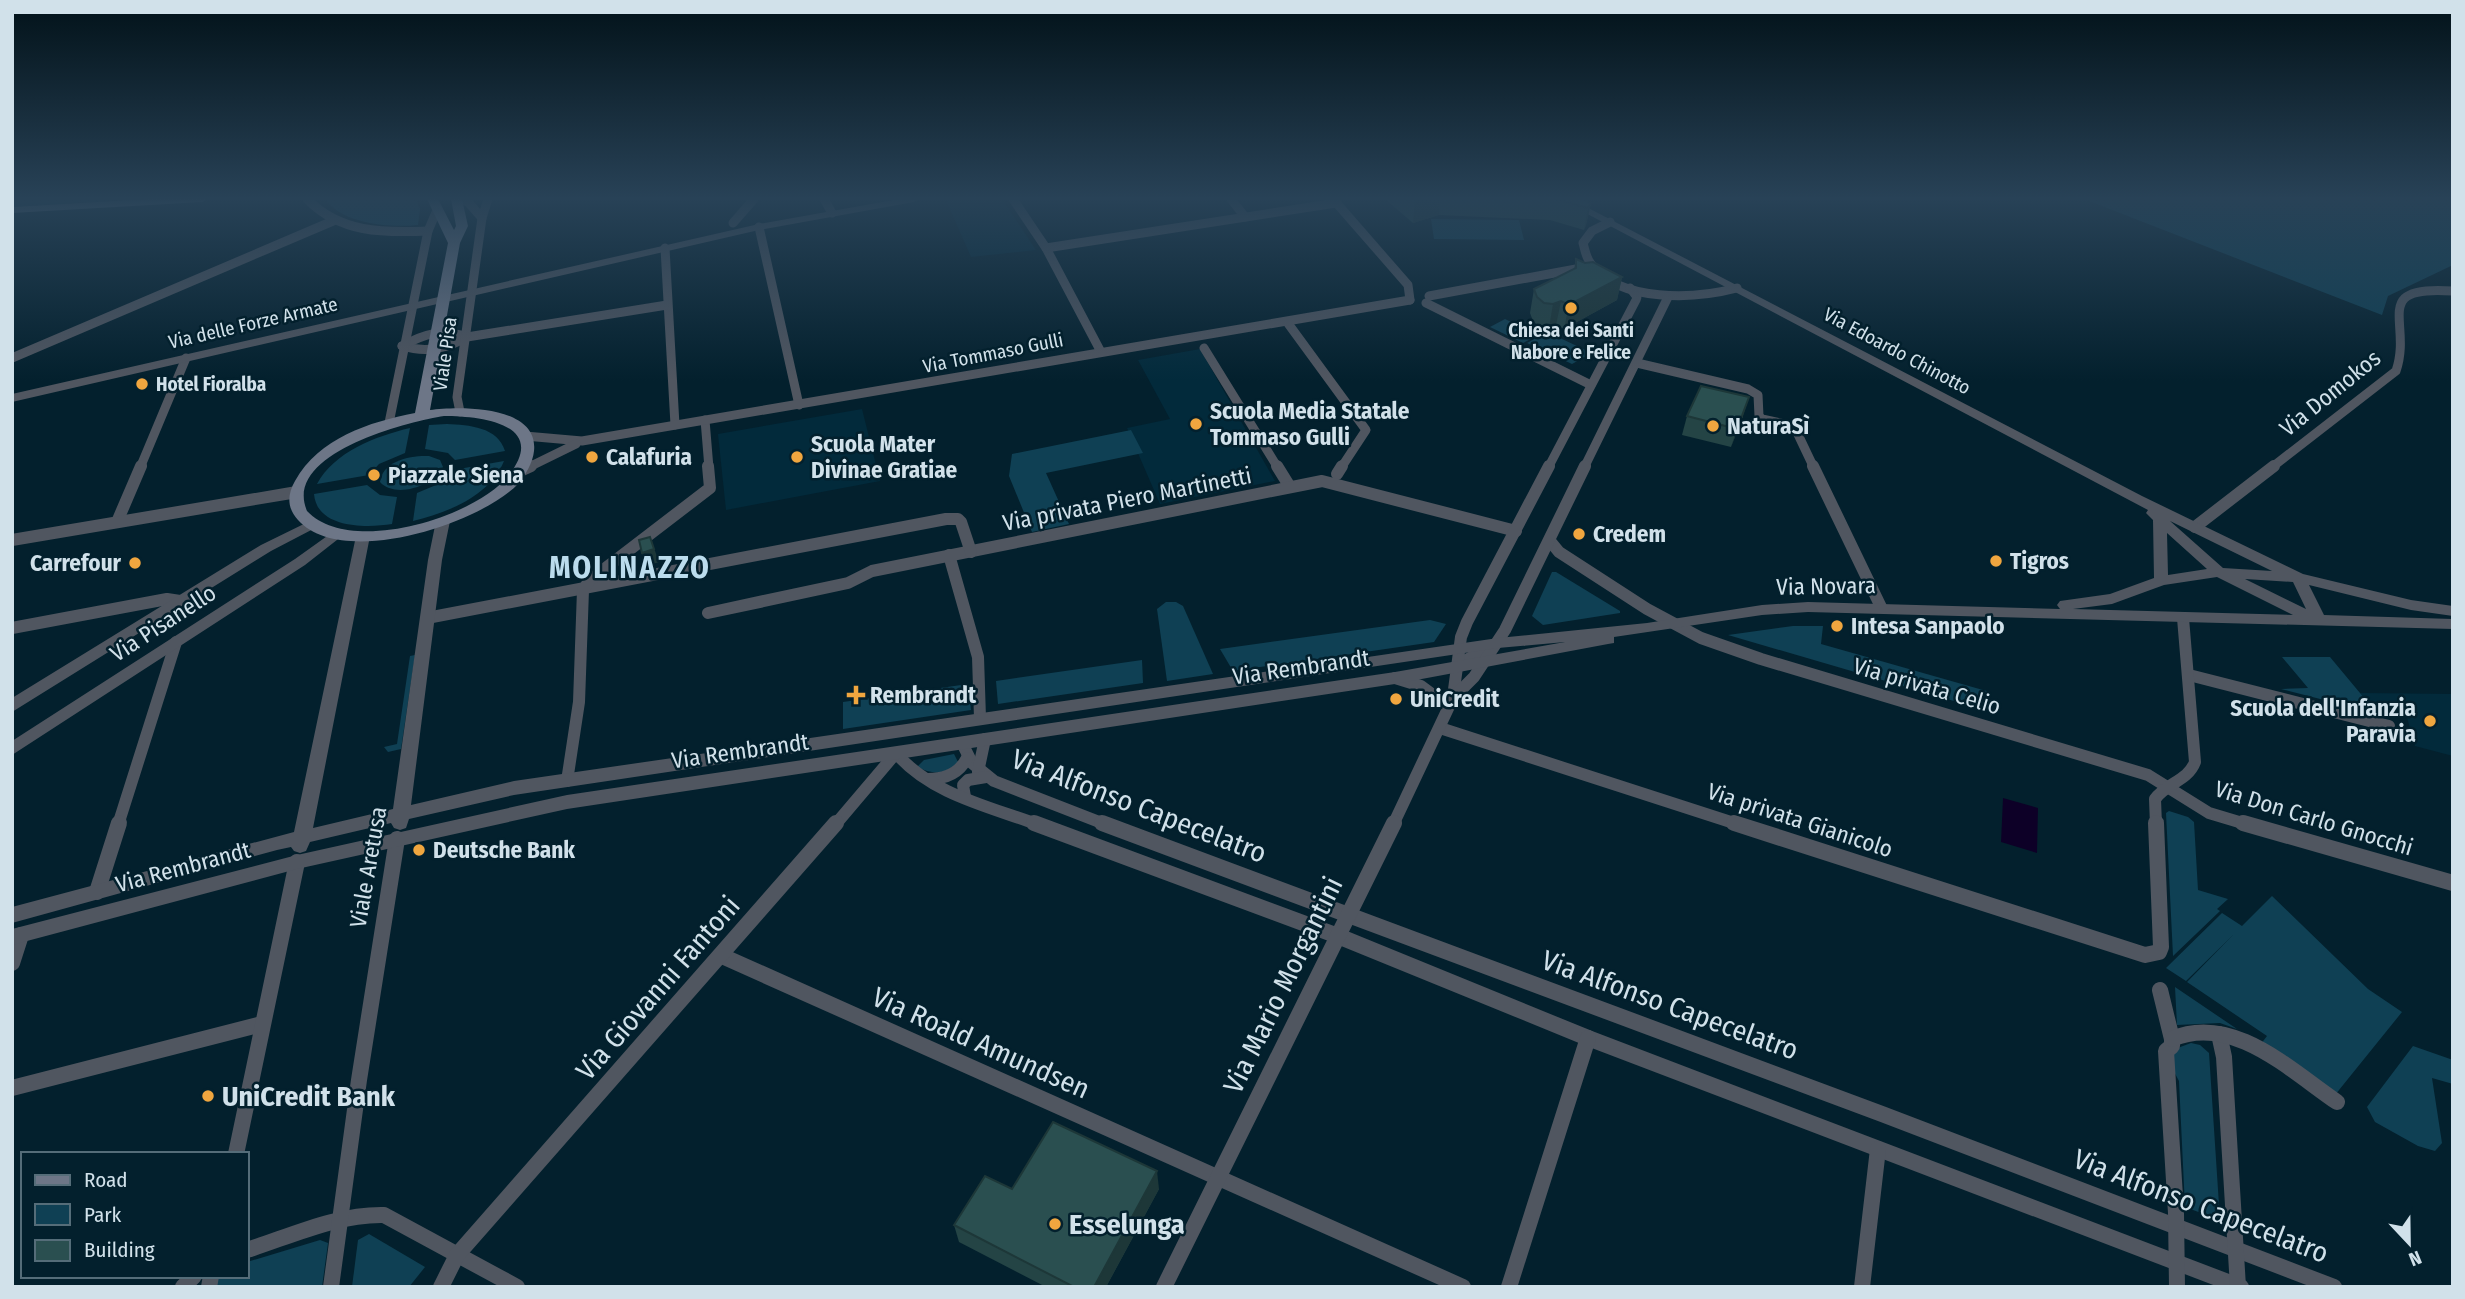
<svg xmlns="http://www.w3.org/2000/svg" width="2465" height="1299" font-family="'Fira Sans Condensed',sans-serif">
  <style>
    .built { fill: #022a3b }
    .green { fill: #0f4054 }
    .water { fill: #0d0027 }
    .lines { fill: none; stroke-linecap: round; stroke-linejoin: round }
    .minor-far2 { stroke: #505660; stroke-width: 9 }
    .minor-far1 { stroke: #505660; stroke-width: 12 }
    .minor { stroke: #505660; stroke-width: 16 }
    .tertiary { fill: #505660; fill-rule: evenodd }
    .secondary { fill: #6d7687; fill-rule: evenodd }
    .wall { fill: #244445 }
    .shaded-wall { fill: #1d3738 }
    .building { fill: #2a4f50; stroke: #1d3738; stroke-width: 2 }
    .poi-dot { fill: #f0a63f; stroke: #03202d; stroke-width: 2.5 }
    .labels { text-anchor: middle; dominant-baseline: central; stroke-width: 5; stroke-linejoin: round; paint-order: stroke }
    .far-street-label { font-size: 19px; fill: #d1e1ea; stroke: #03202d }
    .far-poi-label { font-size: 19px; font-weight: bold; fill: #d1e1ea; stroke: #03202d }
    .street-label { font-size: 23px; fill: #d1e1ea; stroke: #03202d }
    .poi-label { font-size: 23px; font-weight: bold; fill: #d1e1ea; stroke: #03202d; text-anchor: start }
    .near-street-label { font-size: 28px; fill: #d1e1ea; stroke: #03202d }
    .near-poi-label { font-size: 28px; font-weight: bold; fill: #d1e1ea; stroke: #03202d; text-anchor: start }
    .district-label { font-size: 30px; font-weight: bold; letter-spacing: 2px; fill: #bbdced; stroke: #03202d }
  </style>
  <rect width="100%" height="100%" fill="#03202d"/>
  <g class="built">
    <path d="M955,199H1002L1036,250L971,257L946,200Z"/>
    <path d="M1200,349L1275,481L1160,504L1127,428L1170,419L1138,360Z"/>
    <path d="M862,409L880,481L726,510L718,434Z"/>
    <path d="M2360,693L2453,694V756L2415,746L2406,714L2370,705Z"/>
  </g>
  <g class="green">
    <path d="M12,199H139L12,207Z"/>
    <path d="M325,199H416L420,209L418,225C390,228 342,224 325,199Z"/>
    <path d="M2084,199H2453V265L2388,296L2382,315Z"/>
    <path d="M1431,219L1519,220L1524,240L1434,239Z"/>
    <path d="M1505,319L1538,335L1523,343L1490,327Z"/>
    <path d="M1547,332L1592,353L1572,364L1527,343Z"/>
    <path d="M447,424C469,425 498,427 505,451L455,460L448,453L425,449L429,425Z"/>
    <path d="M410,428L405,453L379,464L369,475L317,484C334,452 376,436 410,428Z"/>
    <path d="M1131,430L1143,453L1046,473L1069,524L1032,532L1009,476L1012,454Z"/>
    <path d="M429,456L440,460L443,467C434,486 395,499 380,482C382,461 411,455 429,456Z"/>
    <path d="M504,461C490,496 447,513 413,521L417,493L436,485L453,470Z"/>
    <path d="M367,485L380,495L397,497L392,524C367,528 317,529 314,494Z"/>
    <path d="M1552,572H1556L1620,611V613L1543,625L1532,616Z"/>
    <path d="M1166,602H1176L1183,606L1213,674L1167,681L1157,609Z"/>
    <path d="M1430,620L1446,624L1434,642L1233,671L1220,649Z"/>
    <path d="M1793,626H1823L1821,644L1990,692L1988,711L1728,635Z"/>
    <path d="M415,655L401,749L388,752L384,747L397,744L410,656Z"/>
    <path d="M2282,657H2330L2370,705L2328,701L2281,689L2308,688Z"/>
    <path d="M1142,660L1143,683L998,704L996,681Z"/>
    <path d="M968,684L971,710L843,729V702Z"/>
    <path d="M954,754L958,762C946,775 933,775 917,767L924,760Z"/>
    <path d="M2169,811L2188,817L2194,822L2198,890L2228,899L2217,909L2220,911L2173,956L2166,813Z"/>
    <path d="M2272,896L2368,989L2402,1012L2335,1095L2260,1045L2267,1036L2187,982L2234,934L2186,981L2166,968L2222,913L2242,926Z"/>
    <path d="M2175,987L2237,1029L2220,1023L2177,1025Z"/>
    <path d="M2191,1043L2200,1045L2209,1053L2220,1220L2185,1207L2179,1081L2171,1066L2175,1049Z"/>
    <path d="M2413,1046L2453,1060V1084L2432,1078L2442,1143L2435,1151L2418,1146L2375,1122L2367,1107Z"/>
    <path d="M369,1234L425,1267L409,1287H352L358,1240Z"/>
    <path d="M320,1240L328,1243L322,1287H216L218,1276H247V1262Z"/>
  </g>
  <path class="water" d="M2003,798L2038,808L2037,853L2001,842Z"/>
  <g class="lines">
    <g class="minor-far2">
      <path d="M307,199C340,233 383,233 428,231"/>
      <path d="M460,199L468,202L482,218"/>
      <path d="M824,199L832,213"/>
      <path d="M1013,199L1046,248L1101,352"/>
      <path d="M1231,199L1245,217"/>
      <path d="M1333,199L1408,285L1410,300"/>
      <path d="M1610,222L1592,231L1583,243C1585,250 1586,258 1591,264C1620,303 1695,299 1737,288"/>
      <path d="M733,223L754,199"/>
      <path d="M759,227L799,405"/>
      <path d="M665,248L675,425"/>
      <path d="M1046,248L1336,203"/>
      <path d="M1429,296L1576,269L1587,271"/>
      <path d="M1426,303L1591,385"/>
      <path d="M1287,322L1366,430L1341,468"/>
      <path d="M402,346C426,353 446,349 467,337L667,305"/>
      <path d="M402,346C424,334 443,328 467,337"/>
      <path d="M1204,348L1278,468"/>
      <path d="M12,358L333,221"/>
      <path d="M1637,363L1748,389L1758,395L1759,416L1762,419L1794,426L1814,468"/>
      <path d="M460,412L457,397L482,218L488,199"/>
      <path d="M705,420L709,468"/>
      <path d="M389,423L428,231L437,210"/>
      <path d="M525,436L582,441L1410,300"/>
      <path d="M140,468L186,358"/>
      <path d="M527,468L576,444"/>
      <path d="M1548,468L1636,300L1637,297L1630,288"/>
      <path d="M1584,468L1668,297"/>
      <path d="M2271,468L2396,371C2413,322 2369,285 2453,291"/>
    </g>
    <g class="minor-far1">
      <path d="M1277,466L1290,487"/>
      <path d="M1813,466L1881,607"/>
      <path d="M520,471L531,466"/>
      <path d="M1337,474L1342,466"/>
      <path d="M117,522L141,466"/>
      <path d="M2195,527L2274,466"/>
      <path d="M12,540L297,492"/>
      <path d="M1550,541L1559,552L1647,609L1701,638L1761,659L2148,775L2209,813L2249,825"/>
      <path d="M949,555L978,657L980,718"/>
      <path d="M708,613L848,583L872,571L1322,481L1516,531"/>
      <path d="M427,618L946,519H958L961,522L971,552"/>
      <path d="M12,628L167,599L180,601"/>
      <path d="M1457,665L1494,645"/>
      <path d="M2189,675L2389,726"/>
      <path d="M1395,678L1421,686L1448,706"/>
      <path d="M1453,697L1461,637L1467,622L1549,466"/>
      <path d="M1440,728L1740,825"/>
      <path d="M962,743L972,763L994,781L1107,825"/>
      <path d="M978,772L985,739"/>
      <path d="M928,779C945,779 959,774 967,758"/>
      <path d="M567,781L579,702L583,590L590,580L710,488L708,466"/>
      <path d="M965,797L963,785L968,780L986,777"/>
      <path d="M118,825L176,642"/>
      <path d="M835,825L896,753C930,794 991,807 1039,825"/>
      <path d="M1393,825L1453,698L1474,677L1505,630L1585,466"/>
      <path d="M2156,825L2155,799C2166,783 2188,781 2195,762L2183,618"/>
    </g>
    <g class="minor">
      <path d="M1034,823L1338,936L1588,1038L2241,1287"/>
      <path d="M1102,823L1882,1114L2334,1287"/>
      <path d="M1734,823L2145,955L2159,952L2161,947L2156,823"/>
      <path d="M2243,823L2453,883"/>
      <path d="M97,892L119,823"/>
      <path d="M722,956L1463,1287"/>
      <path d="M12,963L21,935"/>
      <path d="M2160,990L2172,1039V1046L2166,1051L2176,1213L2177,1287"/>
      <path d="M2219,1034L2224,1057L2238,1287"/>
      <path d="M2172,1039C2232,1013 2290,1070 2337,1102"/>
      <path d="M12,1088L262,1024"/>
      <path d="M236,1154L297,862"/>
      <path d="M247,1250C291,1236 337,1214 384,1215L517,1287"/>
      <path d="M183,1287L194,1276"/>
      <path d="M209,1287L211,1276"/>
      <path d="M331,1287L359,1080L397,839"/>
      <path d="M441,1287L457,1255L836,823"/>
      <path d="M1164,1287L1394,823"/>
      <path d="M1509,1287L1588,1038"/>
      <path d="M1862,1287L1878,1149"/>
    </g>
    <g class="tertiary">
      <path d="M899,199H919L914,202L759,230L12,402V394L759,224Z"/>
      <path d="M1559,199H1571L2142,496L2303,574L2411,600L2453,606V616L2411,610L2309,585L2324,615L2453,619V629L1808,612L1762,615L1614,637V643L1608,644L1395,684L567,809L297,869L12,945V929L297,855L567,795L1395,672L1565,642L1498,648L514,795L409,819L406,828L400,830L394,828L391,823L310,842L306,851L300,853L294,851L291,847L277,850L12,923V907L294,832L356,536L363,532L370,536L313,828L393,809L428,560L436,521L443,517L450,521L442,560L411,805L514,781L1498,638L1647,623L1762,605L1808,602L2060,609L2057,605L2060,601L2110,594L2154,578L2153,520L2146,513L2148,510ZM2170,521L2272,571L2223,568ZM2167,533L2207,569L2168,575ZM2217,577L2293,615L2073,609L2112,604L2164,585ZM2245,579L2293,582L2306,609Z"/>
      <path d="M312,520L317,521L319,524L317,527L271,551L12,712V698L261,545Z"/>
      <path d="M337,529L342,530L344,533L342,536L305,565L12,755V741L295,559Z"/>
    </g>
    <g class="secondary">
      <path d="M148,199H208L202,202L12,213V207Z"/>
      <path d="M427,199H438L454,230L456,226L451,199H462L468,226L460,243L430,410C460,406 539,405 534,451C533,462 525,476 518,484C479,524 342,569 298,520C287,508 287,495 295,481C319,438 369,422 415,413L448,243ZM444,416C481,416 550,424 508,476C474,518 349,556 307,511C282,453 407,422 444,416Z"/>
    </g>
  </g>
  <g class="wall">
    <path d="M1385,199H1583L1591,203L1586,225L1584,230L1550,220L1439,215L1413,223Z"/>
    <path d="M1576,259L1622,277L1617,300L1564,329L1556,325L1549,328L1540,327L1533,321L1530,313L1534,289L1574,269Z"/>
    <path d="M1687,416H1743L1731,447L1682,435Z"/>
    <path d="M1012,1189H1159L1106,1287H1046L959,1242L954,1225Z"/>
  </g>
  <g class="shaded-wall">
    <path d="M1423,199H1440L1439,215L1413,223L1415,201Z"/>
    <path d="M1591,203L1586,225L1584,230L1588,208Z"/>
    <path d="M1622,277L1617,300L1564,329L1569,305Z"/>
    <path d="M1561,301L1556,325L1549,328L1553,304Z"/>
    <path d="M1749,397L1743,416L1731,447L1737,429Z"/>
    <path d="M650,537L659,562L647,566L642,553Z"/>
    <path d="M1157,1171L1159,1189L1106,1287H1094Z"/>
  </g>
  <g class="building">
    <path d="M1556,199H1583L1591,203L1588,208Z"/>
    <path d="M1576,259L1585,263L1593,262L1622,277L1569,305L1561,301L1553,304L1544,303L1537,297L1534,289L1576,268Z"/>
    <path d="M1701,386L1749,397L1737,429L1687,416Z"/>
    <path d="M650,537L654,549L642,553L639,540Z"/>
    <path d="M1053,1122L1157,1171L1094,1287H1074L954,1225L985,1176L1012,1189Z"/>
  </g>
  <linearGradient id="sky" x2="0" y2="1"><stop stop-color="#021219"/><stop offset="0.52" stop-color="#284257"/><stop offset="1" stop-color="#284257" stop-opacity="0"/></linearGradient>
  <rect width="2465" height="381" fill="url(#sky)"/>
  <g class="poi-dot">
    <circle cx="1571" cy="308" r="7"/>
    <circle cx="142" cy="384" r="7"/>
    <circle cx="1196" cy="424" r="7"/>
    <circle cx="1713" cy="426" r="7"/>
    <circle cx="592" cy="457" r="7"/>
    <circle cx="797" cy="457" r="7"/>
    <circle cx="374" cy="475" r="7"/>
    <circle cx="1579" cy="534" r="7"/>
    <circle cx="1996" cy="561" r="7"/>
    <circle cx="135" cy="563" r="7"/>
    <circle cx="1837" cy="626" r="7"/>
    <path d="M852.5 684.5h7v7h7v7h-7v7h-7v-7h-7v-7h7z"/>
    <circle cx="1396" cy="699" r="7"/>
    <circle cx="2430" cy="721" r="7"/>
    <circle cx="419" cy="850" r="7"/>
    <circle cx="208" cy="1096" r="7"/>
    <circle cx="1055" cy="1224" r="7"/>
  </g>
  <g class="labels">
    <g class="far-street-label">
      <text transform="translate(253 323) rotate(-13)">Via delle Forze Armate</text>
      <text transform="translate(1897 351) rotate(28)">Via Edoardo Chinotto</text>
      <text transform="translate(993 353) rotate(-11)">Via Tommaso Gulli</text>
      <text transform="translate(445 354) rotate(-82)">Viale Pisa</text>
    </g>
    <g class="far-poi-label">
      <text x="1571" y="330">Chiesa dei Santi<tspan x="1571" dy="22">Nabore e Felice</tspan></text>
      <text x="156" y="384" text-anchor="start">Hotel Fioralba</text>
    </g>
    <g class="street-label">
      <text transform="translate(2330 393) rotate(-39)">Via Domokos</text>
      <text transform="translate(1127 499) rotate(-11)">Via privata Piero Martinetti</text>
      <text transform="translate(1826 586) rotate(-1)">Via Novara</text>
      <text transform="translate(163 623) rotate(-33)">Via Pisanello</text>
      <text transform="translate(1301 667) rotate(-8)">Via Rembrandt</text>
      <text transform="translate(1927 686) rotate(16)">Via privata Celio</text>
      <text transform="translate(740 751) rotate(-8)">Via Rembrandt</text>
      <text transform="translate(2314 818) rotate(17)">Via Don Carlo Gnocchi</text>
      <text transform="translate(1800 820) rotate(18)">Via privata Gianicolo</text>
      <text transform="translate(183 867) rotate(-15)">Via Rembrandt</text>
      <text transform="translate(368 867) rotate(-80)">Viale Aretusa</text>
    </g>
    <g class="poi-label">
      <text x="1210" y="411">Scuola Media Statale<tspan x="1210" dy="26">Tommaso Gulli</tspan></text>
      <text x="1727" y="426">NaturaSì</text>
      <text x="811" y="444">Scuola Mater<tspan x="811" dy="26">Divinae Gratiae</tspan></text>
      <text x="606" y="457">Calafuria</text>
      <text x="388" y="475">Piazzale Siena</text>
      <text x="1593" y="534">Credem</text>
      <text x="2010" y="561">Tigros</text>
      <text x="121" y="563" text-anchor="end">Carrefour</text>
      <text x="1851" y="626">Intesa Sanpaolo</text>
      <text x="870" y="695">Rembrandt</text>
      <text x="1410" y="699">UniCredit</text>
      <text x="2416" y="708" text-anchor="end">Scuola dell'Infanzia<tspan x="2416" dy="26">Paravia</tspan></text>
      <text x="433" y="850">Deutsche Bank</text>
    </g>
    <g class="near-street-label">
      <text transform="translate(1139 806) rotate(21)">Via Alfonso Capecelatro</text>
      <text transform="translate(1283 985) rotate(-64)">Via Mario Morgantini</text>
      <text transform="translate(658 988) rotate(-49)">Via Giovanni Fantoni</text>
      <text transform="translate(1670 1005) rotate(20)">Via Alfonso Capecelatro</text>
      <text transform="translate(981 1043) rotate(24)">Via Roald Amundsen</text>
      <text transform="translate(2201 1206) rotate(21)">Via Alfonso Capecelatro</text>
    </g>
    <g class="near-poi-label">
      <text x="222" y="1096">UniCredit Bank</text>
      <text x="1069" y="1224">Esselunga</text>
    </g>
    <g class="district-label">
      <text x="630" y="568">MOLINAZZO</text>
    </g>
  </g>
  <rect width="2465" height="1299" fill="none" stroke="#d1e1ea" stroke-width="28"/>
  <rect x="21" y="1152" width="228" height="126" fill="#03202d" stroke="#556d79" stroke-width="2"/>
  <rect x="35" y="1175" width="35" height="10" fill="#6d7687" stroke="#556d79" stroke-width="2"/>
  <text x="84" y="1187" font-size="21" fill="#d1e1ea">Road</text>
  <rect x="35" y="1204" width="35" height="21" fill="#0f4054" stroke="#556d79" stroke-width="2"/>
  <text x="84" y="1222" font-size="21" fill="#d1e1ea">Park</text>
  <rect x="35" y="1240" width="35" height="21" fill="#2a4f50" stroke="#556d79" stroke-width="2"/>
  <text x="84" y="1257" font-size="21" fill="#d1e1ea">Building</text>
  <g transform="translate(2409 1243) rotate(158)" stroke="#03202d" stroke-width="5" paint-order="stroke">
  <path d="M0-5L12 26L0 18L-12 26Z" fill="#d1e1ea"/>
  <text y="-10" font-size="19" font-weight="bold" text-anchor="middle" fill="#d1e1ea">N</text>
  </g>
</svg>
